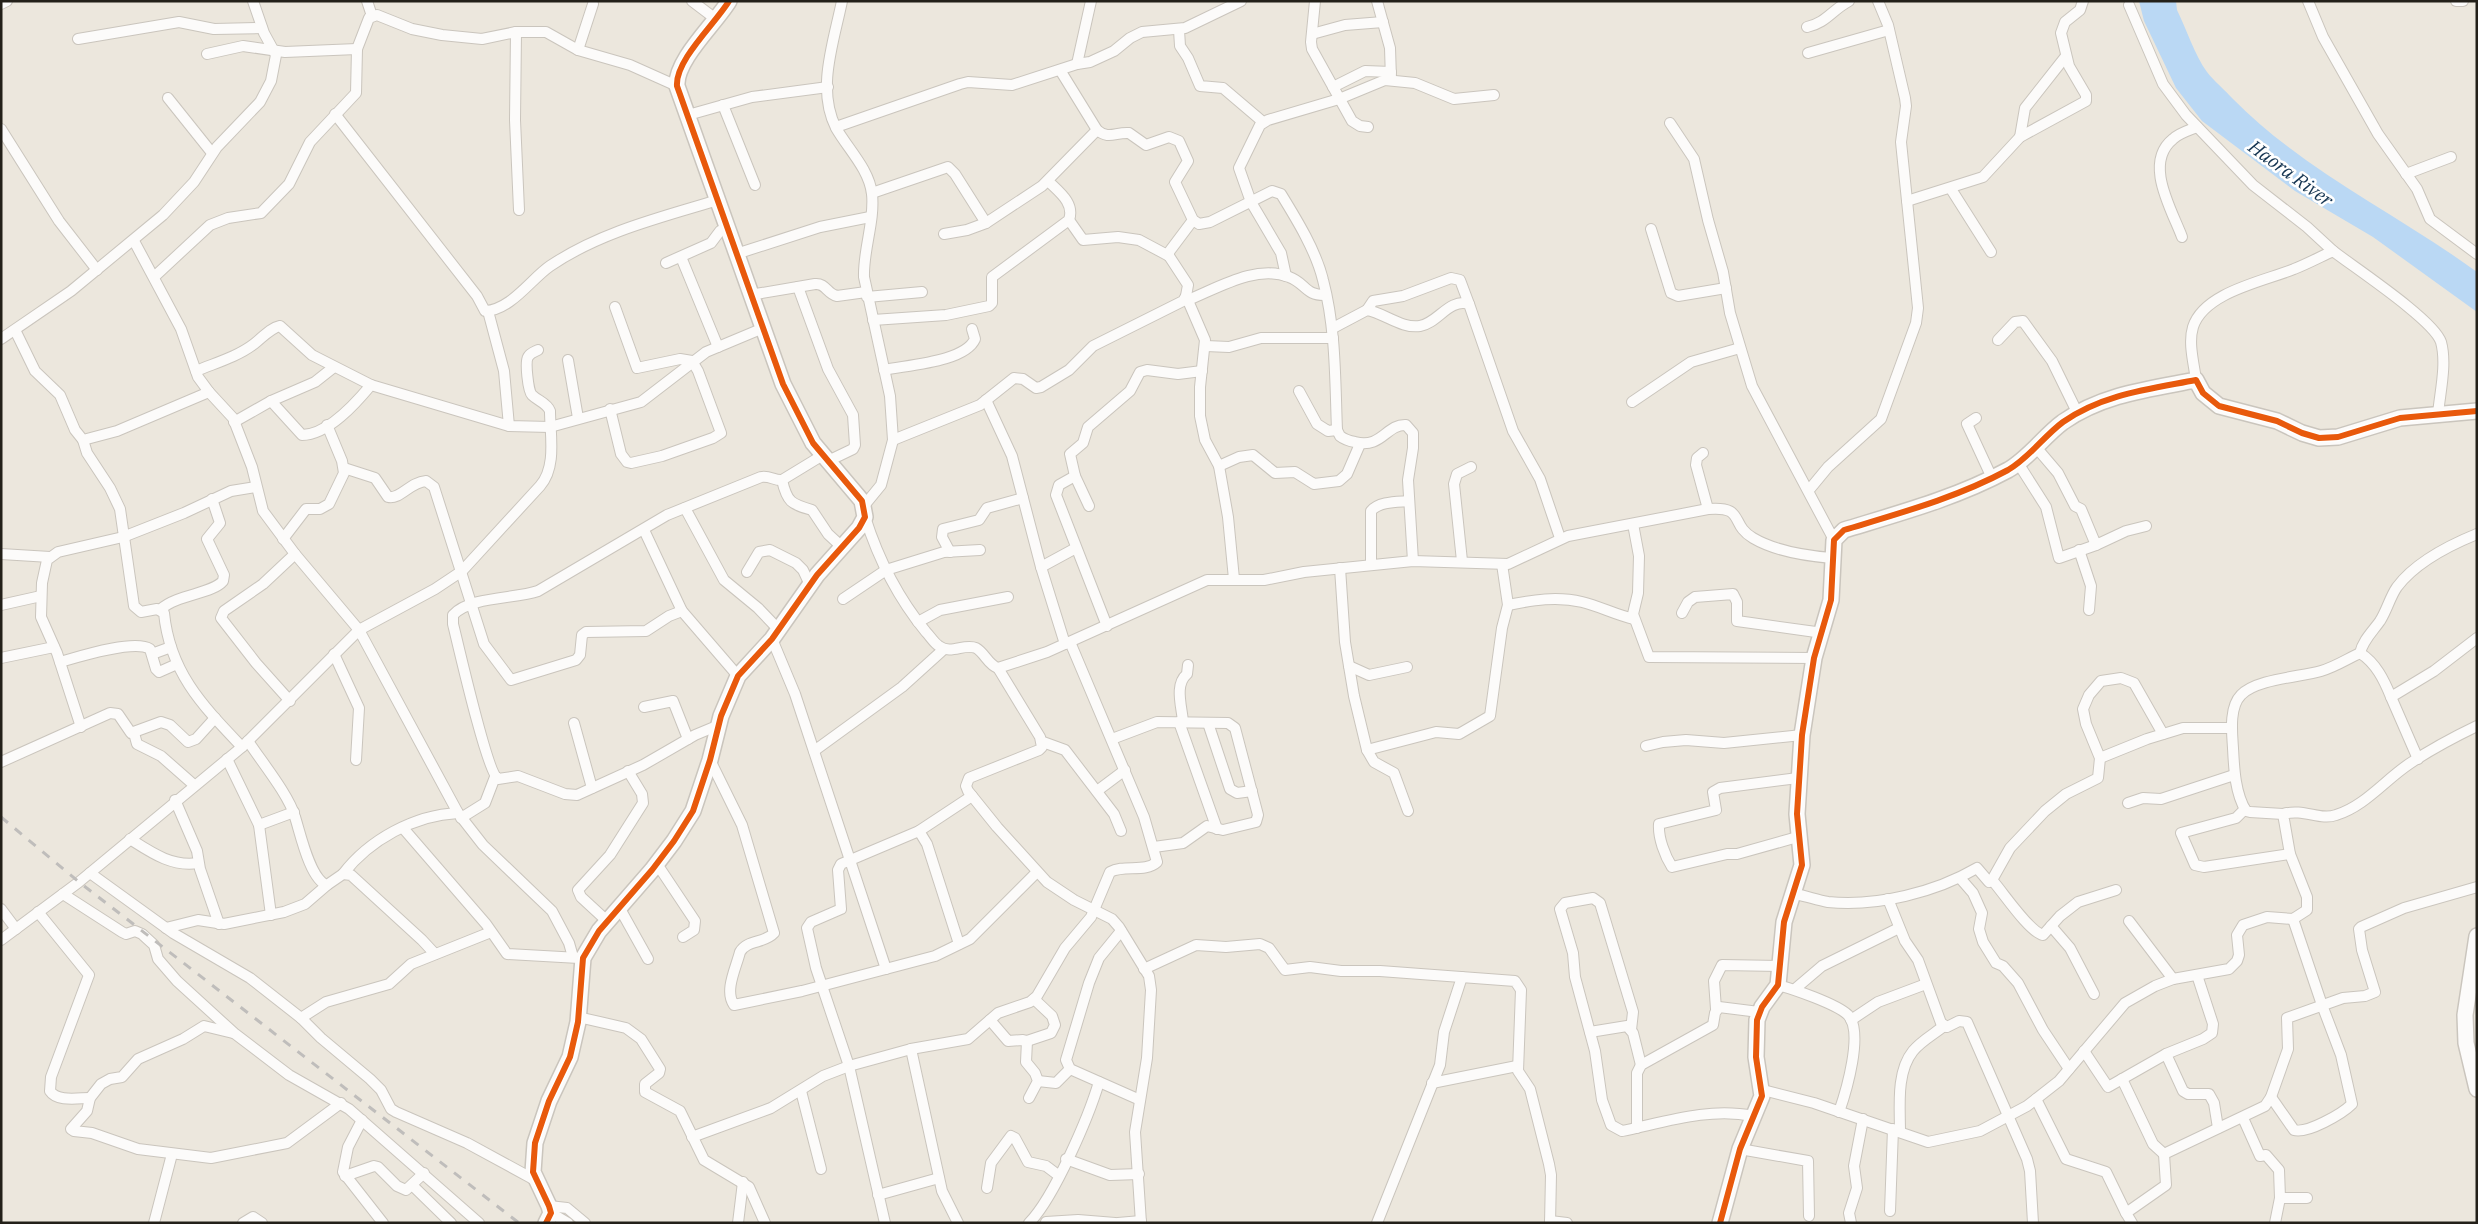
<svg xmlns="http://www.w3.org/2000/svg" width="2478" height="1224" font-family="'IBM Plex Serif',serif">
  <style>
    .water { fill: #bad8f4 }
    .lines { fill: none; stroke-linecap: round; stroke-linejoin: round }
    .street-casing { stroke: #cac5bd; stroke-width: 12 }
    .secondary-casing { stroke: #cac5bd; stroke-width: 18 }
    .street { stroke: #fcfbfa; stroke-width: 10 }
    .secondary { stroke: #fcfbfa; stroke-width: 15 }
    .rail { stroke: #bfbdbb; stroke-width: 3; stroke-dasharray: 9 9; stroke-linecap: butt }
    .cycleway-casing { stroke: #fff; stroke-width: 9 }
    .cycleway { stroke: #e8590c; stroke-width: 6 }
    .labels { text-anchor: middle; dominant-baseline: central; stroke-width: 5; stroke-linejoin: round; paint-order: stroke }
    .water-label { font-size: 19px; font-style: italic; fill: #143451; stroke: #fff }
  </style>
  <rect width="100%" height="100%" fill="#ece7dd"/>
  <path class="water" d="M2139,1H2176L2177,10C2186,28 2195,56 2207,72C2214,81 2225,90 2233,99C2304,171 2396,213 2477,272V312L2373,237L2295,191L2202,121L2176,88L2144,21Z"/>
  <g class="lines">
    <defs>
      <g id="street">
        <path d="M367,1L372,16"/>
        <path d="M692,1L717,20"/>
        <path d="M842,1C834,41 816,89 836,128C848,149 869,169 872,194C875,221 863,250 864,277L890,396L893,440L881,485L863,507"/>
        <path d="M1315,1L1311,42L1312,49L1352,121L1360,126L1368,127"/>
        <path d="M1377,1L1390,48L1391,79"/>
        <path d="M2308,1L2323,37L2378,134L2417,189L2430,219L2477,254"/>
        <path d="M2456,1H2463"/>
        <path d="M1,4L7,1"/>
        <path d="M2129,5L2163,84L2186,115L2253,185L2307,227L2333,251"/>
        <path d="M1807,27C1826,23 1832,10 1849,1"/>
        <path d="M1179,30L1180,46L1188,58L1200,86L1223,88L1263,122"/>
        <path d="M516,32L515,120L519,210"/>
        <path d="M1312,34L1345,25L1383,22"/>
        <path d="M78,39L179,22L214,29L262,28"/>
        <path d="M578,50L593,4"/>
        <path d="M1808,53L1889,30"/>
        <path d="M207,54L243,46L285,52L357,49"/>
        <path d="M1077,64L1091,1"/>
        <path d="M1060,70L1097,130C1109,140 1115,132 1129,133L1146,145L1169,137L1179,141L1188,161L1175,182L1193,220L1199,224L1210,222L1272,191L1281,194C1297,220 1316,251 1323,280C1336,329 1335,380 1337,430L1340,436C1345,440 1349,441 1355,442C1382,449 1386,424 1406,425L1413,433V448L1408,480L1413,561"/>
        <path d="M1333,87L1365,71L1391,72"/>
        <path d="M168,98L212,153"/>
        <path d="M723,105L755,185"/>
        <path d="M335,114L477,296L485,311C511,310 531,279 550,266C600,232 662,217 718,200"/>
        <path d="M688,115L752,97L828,87"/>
        <path d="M1670,123L1694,159L1708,220L1723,272L1730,313L1752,386L1834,540"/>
        <path d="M836,127L960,84L968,82L1012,85L1077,64L1090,62L1114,51L1130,38L1142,32L1185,28L1241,1"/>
        <path d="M1,129L59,221L97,270"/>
        <path d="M2020,137L2025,108L2066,56"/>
        <path d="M2406,174L2451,157"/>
        <path d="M1951,189L1991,252"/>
        <path d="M872,193L948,167L955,174L986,223"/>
        <path d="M1907,201L1983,177L2020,137L2086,101V95L2069,66L2061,33L2065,22L2080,10L2083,1"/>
        <path d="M1069,220L1083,240L1118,237L1139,240L1169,256"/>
        <path d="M1651,229L1671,293L1678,296L1726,288"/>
        <path d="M944,234L967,230L986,223L1042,186L1097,130"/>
        <path d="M2182,237C2172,210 2143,163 2173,139C2179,133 2190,130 2197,127"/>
        <path d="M134,241L181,329L198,377L209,392L233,418L252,467L263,511L295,554L359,630L458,813L483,845L552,911L569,943L573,957"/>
        <path d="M736,254L820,227L870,217"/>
        <path d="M681,257L718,347"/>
        <path d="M666,263L711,243L720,231L728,228"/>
        <path d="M1286,276L1281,253L1251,202L1239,168L1260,125L1268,120L1339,99L1385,80L1415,83L1454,99L1494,95"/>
        <path d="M154,277L210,225L228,218L261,213L289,184L310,142L356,93L357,49L369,18L377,15L412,29L442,35L482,39L516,32H546L578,50L630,65L677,86"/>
        <path d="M798,287L828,369L853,415L855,445L853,449L828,461"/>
        <path d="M750,295L815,284C826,283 827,294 837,296L866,292"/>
        <path d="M1186,296L1205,340L1200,387V416L1205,440L1219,466L1228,517L1234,579"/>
        <path d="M867,297L922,292"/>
        <path d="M1188,300C1218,288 1256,264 1289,277C1306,283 1305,296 1326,295"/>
        <path d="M1367,310L1373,301L1403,296L1451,278L1460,280L1469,304"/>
        <path d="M488,311L504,371L509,426"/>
        <path d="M873,320L946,315L989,306L992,303V277L1069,220C1075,203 1059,192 1048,181"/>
        <path d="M1333,328L1367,310C1384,313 1402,329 1420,326C1438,323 1449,298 1469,304L1513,431L1540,479L1560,538"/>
        <path d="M15,330L35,371L60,395L75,430L83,440L117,431L209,392"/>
        <path d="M1,339L71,291L163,215L194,182L217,147L260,102L271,81L276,55L264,33L253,1"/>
        <path d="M1998,340L2015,322L2023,321L2052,361L2078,414"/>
        <path d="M1206,346L1229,347L1261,338H1333"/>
        <path d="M568,360L578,418"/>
        <path d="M884,370C907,365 965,362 975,339L972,329"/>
        <path d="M196,371C215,363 237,357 254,344C262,338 270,328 280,326L312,355L371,385"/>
        <path d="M2196,380C2194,364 2188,343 2193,327C2204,292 2265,281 2294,269C2307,264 2320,257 2333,251C2355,268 2434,320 2441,342C2447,364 2440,392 2438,414"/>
        <path d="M1299,391L1317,424L1328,431L1337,430"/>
        <path d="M986,400L1012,456L1041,567L1065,644"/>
        <path d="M271,401L302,435C328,435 356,403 371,385L509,426L550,427L641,402L706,352L761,329"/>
        <path d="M1632,402L1691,362L1740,348"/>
        <path d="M610,409L621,454L627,462L631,463L662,456L713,438L721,433L698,371L692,361L680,359L637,368L615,307"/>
        <path d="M1976,418L1967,424L1992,478"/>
        <path d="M234,422L271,401L315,382L334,367"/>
        <path d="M83,440L87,453L110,488L120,509L134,606L141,612L157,609L164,613C170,673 203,706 242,747"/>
        <path d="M893,440L980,405L1014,378L1023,379L1036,388L1041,387L1069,370L1093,346L1183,301L1186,296L1188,285L1169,256V252L1193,220"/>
        <path d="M2035,446L2058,473L2075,506L2081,509L2096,545L2126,531L2146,526"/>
        <path d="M1703,453L1697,458L1696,465L1708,509"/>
        <path d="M2018,463L2046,507L2059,558L2096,545"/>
        <path d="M1219,466L1239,457L1253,455L1275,473L1295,472L1314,484L1339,481L1347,474L1360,444"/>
        <path d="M344,468L375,478L388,497C400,500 410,482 426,481L434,487L484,644L511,680L576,660L580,655L582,635L586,632L646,631L669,616L682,611"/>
        <path d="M1075,476L1059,485L1056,495L1107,626"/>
        <path d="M782,480C787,502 791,504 812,510L828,534L842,547"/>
        <path d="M1809,490L1828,467L1881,419L1916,323L1918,308L1901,142L1906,106L1905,98L1888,25L1878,1"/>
        <path d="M1089,506L1075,476L1070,454L1083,443L1088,427L1130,391L1140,372L1147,370L1178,374L1202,371"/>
        <path d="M685,508L724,580L758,608L779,630"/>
        <path d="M865,517C878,558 898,598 926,632C930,636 934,643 939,646C951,655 964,643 976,648C985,653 988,665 998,668L1047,652L1207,580H1264L1304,572L1413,561L1508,564L1568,536L1708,509C1746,506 1729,524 1753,538C1775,551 1807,556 1832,558"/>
        <path d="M1633,524L1639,556L1638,593L1633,614L1649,657L1814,658"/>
        <path d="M644,530L682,611L738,676"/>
        <path d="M283,539L306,509H320L329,504L344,473L342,461L327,425"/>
        <path d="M2079,550L2091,586L2089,610"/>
        <path d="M950,552L942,537L943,529L979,520L987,508L1023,498"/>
        <path d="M1,554L50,557"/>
        <path d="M1462,561L1454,484L1457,474L1471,467"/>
        <path d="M1371,565V511C1379,501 1398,502 1409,501"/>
        <path d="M1041,567L1076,548"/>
        <path d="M1340,568L1345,642L1354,696L1367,750L1374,762L1394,773L1408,811"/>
        <path d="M747,572L759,552L770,550L796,563L803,570L810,585"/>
        <path d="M843,599L886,570L944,552L980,550"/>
        <path d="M1,605L41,596"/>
        <path d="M1508,605C1533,600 1557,596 1582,602C1599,606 1616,615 1634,619"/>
        <path d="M161,609C178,594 212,594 223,581L224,575L207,539L220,523L212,499"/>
        <path d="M1682,613L1688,602L1695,597L1733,594L1737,602V621L1823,633"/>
        <path d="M918,622L940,610L1008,597"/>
        <path d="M772,639L795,694L886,969"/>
        <path d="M2360,653C2376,663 2384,680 2391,697L2434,671L2477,638"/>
        <path d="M152,654L171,647"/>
        <path d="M334,654L359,708L356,760"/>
        <path d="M1,658L54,647"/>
        <path d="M60,662C78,657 134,639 150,649L156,669L159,672L177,664"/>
        <path d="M1349,666L1369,675L1407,667"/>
        <path d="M998,668L1040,737L1042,747L1039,750L969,778L966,786L968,791L997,827L1047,882L1074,900L1112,919L1119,927L1149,976L1151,990L1147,1058L1135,1132L1141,1223"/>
        <path d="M2391,697L2418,759"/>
        <path d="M290,701L256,663L221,618L224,611L263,584L295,554"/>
        <path d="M644,707L673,701L688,739"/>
        <path d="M1179,722L1217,829"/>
        <path d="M1183,722C1182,707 1174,685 1187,674L1188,665"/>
        <path d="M574,723L592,788"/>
        <path d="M1208,723L1230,789L1237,793L1252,791"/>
        <path d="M719,725L695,735L643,765L577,795L565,794L518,776L498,779C487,772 458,644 453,624V615C470,596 516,599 538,591L667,515L761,477C769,475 775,481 782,480L823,455"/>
        <path d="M81,727L57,653L41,617L42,583L47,560L58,552L123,537L184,513L231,491L256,487"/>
        <path d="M134,733L137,744L161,756L194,785"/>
        <path d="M1112,739L1157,722L1228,723L1235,728L1258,815L1256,822L1223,830L1207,826L1183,843L1154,847"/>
        <path d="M248,741C261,761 289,795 295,817C300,832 310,880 327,885L343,874L351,875L422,940L435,954"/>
        <path d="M1043,742L1065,750L1114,814L1121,831"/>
        <path d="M1646,746L1663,742L1686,740L1724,743L1802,735"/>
        <path d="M1367,750L1436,732L1459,734L1490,716L1502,628L1508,605L1502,564"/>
        <path d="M814,751L902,687L944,649"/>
        <path d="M2100,758L2147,739L2183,728H2232"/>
        <path d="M227,759L259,825L271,915"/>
        <path d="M710,760L742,825L774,933C764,944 748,939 740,952C736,968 724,991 734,1005L802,991L935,956L970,939L1037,872"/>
        <path d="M1,762L110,713L118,714L131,733L161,722L170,725L188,742L196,739L215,718"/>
        <path d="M1798,778L1720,788L1713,792L1716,810L1659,824C1658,838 1665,856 1672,867L1727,854H1737L1801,836"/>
        <path d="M1097,791L1125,770"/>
        <path d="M175,800L197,851L200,869L219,924"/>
        <path d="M2128,803L2143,798L2161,799L2234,775"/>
        <path d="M2245,809L2236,818L2181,833L2195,865L2204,867L2290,854"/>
        <path d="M2283,814L2250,812L2246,811C2235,793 2234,768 2233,748C2232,733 2229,707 2241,695C2256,679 2300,677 2321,671C2335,667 2347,659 2360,653C2363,640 2373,631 2380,621C2387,610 2390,597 2397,587C2415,563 2450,545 2477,534"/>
        <path d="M461,818L485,803L495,777"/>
        <path d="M259,825L294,812"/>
        <path d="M403,828L486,924L507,954L579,958"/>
        <path d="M919,831L927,844L959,944"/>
        <path d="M130,839C152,853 172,867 198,863"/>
        <path d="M657,864L695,921L694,930L683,937"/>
        <path d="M90,873L173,933L250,978L301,1018L321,1038L370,1079L381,1090L391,1109L396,1112L467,1143L535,1180"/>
        <path d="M343,874C369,840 414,815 458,813"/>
        <path d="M1960,878L1973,893L1982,913L1979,929L1983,942L1996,963L2003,966L2018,983L2043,1030L2069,1069"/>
        <path d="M1992,880L2010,848L2045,811L2066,794L2098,778L2100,758L2086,724L2083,709L2089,695L2101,681L2121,678L2134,683L2163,734"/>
        <path d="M63,894L122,932L126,934L135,931L142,934L154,945L158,959L177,981L234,1033L289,1075L349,1109L479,1223"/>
        <path d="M1795,894C1806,896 1817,900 1828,902C1877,907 1936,892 1977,868L1989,882L1992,880C2003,892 2029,932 2043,935L2060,916L2078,902L2116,890"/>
        <path d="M1888,899L1905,941L1918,960L1941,1023L1947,1027L1959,1021L1967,1022L2027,1159L2030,1171L2033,1223"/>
        <path d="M619,907L648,959"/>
        <path d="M1,909L16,929"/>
        <path d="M38,912L89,975L51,1077L50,1091C57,1102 78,1098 90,1098"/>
        <path d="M607,921L581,897L578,890L610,855L643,803L642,794L628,771"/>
        <path d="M2129,921L2173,979"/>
        <path d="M2051,926L2070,948L2094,994"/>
        <path d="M166,928L198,920L224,924L284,912L305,904L327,885"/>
        <path d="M1121,931L1099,958L1089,983L1066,1060L1070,1069L1140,1100"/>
        <path d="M1,940L79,882L242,747L359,630L435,589L462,571L540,486C557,467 550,434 550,411C547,403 538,401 532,395C528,391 525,362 528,357C530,353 534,352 538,350"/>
        <path d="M1144,969L1196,945L1226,947L1260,944L1269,948L1285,970L1310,967L1341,971H1380L1515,981L1521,990L1518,1071L1530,1089L1549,1164L1551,1175L1550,1223"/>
        <path d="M1778,985C1793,989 1837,1004 1848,1015C1864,1032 1846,1092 1839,1112"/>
        <path d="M1795,989L1822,966L1899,928"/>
        <path d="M1716,1009L1714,981L1722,965L1780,966"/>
        <path d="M578,1017L626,1028L641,1039L660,1069L659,1073L645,1084V1092L680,1111L704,1160L749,1187L765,1223"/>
        <path d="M301,1018L326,1002L389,984L411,964L491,932"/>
        <path d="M990,1020L1008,1041L1023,1040L1027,1041L1026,1062L1035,1073L1038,1081L1029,1098"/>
        <path d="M1851,1020L1878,1002L1926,984"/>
        <path d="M1631,1030L1633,1012L1600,903L1593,898L1565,903L1560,909L1573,953L1575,977L1595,1051L1602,1100L1611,1125L1622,1131C1665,1122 1709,1107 1753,1116"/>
        <path d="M1590,1032L1627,1026L1633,1033L1641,1065"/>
        <path d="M233,1033L204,1026L183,1039L138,1059L122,1077L110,1079L101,1084L90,1098L87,1111L71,1129L74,1131L92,1133L138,1149L211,1158L287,1143L341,1103"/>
        <path d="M1027,1041L1051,1033L1055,1025L1052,1016L1034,999"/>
        <path d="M911,1049L942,1191L958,1223"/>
        <path d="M2084,1051L2108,1087L2166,1054L2203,1039L2212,1033L2213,1024L2197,975"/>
        <path d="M2166,1054L2183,1091L2188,1094H2209L2214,1103L2218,1128"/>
        <path d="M2122,1079L2153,1144L2164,1154"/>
        <path d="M1038,1081L1056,1083L1070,1069"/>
        <path d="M1432,1083L1517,1066"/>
        <path d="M1763,1090L1814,1103L1928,1142L1980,1131L2027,1106L2059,1081L2125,1003L2155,986L2173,979L2229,969L2237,961L2239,955L2237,935L2243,925L2267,917L2293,919L2307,910V897L2290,854L2283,814C2304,808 2320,821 2336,815C2365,806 2385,780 2409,764C2430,750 2454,737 2477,726"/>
        <path d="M801,1091L821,1169"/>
        <path d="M2271,1097L2294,1130C2307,1134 2342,1114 2352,1104L2341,1055L2322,1005L2293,919"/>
        <path d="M2036,1099L2066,1159L2106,1172L2126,1213"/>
        <path d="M2243,1118L2260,1156L2266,1155L2279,1170L2280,1198L2275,1223"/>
        <path d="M362,1120L348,1147L343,1172L383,1223"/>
        <path d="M1637,1128V1073L1641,1065L1713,1025L1715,1013L1719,1007L1759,1012"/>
        <path d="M1900,1132C1900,1107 1896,1072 1913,1051C1921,1041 1934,1034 1944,1026"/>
        <path d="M692,1137L771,1108L823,1076L849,1066L911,1049L968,1039L998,1013L1030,1002L1037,996L1065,948L1091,917L1110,872C1124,864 1145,873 1157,862L1144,817L1070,642"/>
        <path d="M1740,1149L1808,1161L1809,1216"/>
        <path d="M1066,1159L1110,1175L1139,1174"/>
        <path d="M345,1176L374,1166L378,1167L397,1186L406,1190L424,1173"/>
        <path d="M412,1185L451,1223"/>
        <path d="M987,1188L991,1163L1011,1136L1015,1138L1028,1162L1046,1166L1058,1175"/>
        <path d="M878,1195L939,1178"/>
        <path d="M2280,1198H2307"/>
        <path d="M549,1206L567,1208L585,1223"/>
        <path d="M1890,1211L1893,1129"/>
        <path d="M551,1213L568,1223"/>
        <path d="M1550,1221L1567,1223"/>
        <path d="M1046,1222L1078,1220L1115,1223"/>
        <path d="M154,1223L172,1154"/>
        <path d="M243,1223L253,1217L262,1223"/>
        <path d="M738,1223L743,1182"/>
        <path d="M885,1223L849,1066L816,968L807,928L811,922L841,909L838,870L841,864L919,831L972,796"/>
        <path d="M1029,1223C1054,1198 1089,1116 1099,1082"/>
        <path d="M1118,1223L1141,1221"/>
        <path d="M1377,1223L1440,1065L1444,1032L1462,977"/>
        <path d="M1851,1223L1849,1213L1857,1188L1854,1166L1863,1119"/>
        <path d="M2132,1223L2126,1213L2166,1185L2164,1154L2265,1106L2271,1097L2288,1049L2287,1018L2343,998L2365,996L2375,992L2362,950L2359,929L2361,927L2404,908L2477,887"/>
      </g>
      <g id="secondary">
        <path d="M2477,936L2465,1015L2466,1043L2477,1089"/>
        <path d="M546,1223L551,1213L549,1206L533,1172L535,1143L549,1101L570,1057L578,1022L583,958L599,931L652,870L674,841L693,811L710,760L721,716L738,676L772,639L817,575L859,528L865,517L862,501L813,443L783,384L677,86C675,60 716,23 729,1"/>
        <path d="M1720,1223L1740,1149L1762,1096L1756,1057L1757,1020L1762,1007L1778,985L1784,922L1802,865L1797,814L1802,735L1814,658L1831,600L1834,540L1844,530C1900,513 1956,498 2008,470C2029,458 2044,436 2063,422C2103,394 2150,389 2196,380L2203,393L2219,406L2277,421L2302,433L2319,438L2338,437L2400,418L2477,411"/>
      </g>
    </defs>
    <use href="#street" class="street-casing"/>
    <use href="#secondary" class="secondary-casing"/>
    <use href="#street" class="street"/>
    <use href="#secondary" class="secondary"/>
    <path class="rail" d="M1,817L79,882L519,1223"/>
    <defs>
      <g id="cycleway">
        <path d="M546,1223L551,1213L549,1206L533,1172L535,1143L549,1101L570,1057L578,1022L583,958L599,931L652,870L674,841L693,811L710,760L721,716L738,676L772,639L817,575L859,528L865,517L862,501L813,443L783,384L677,86C675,60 716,23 729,1"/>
        <path d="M1720,1223L1740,1149L1762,1096L1756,1057L1757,1020L1762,1007L1778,985L1784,922L1802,865L1797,814L1802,735L1814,658L1831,600L1834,540L1844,530C1900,513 1956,498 2008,470C2029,458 2044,436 2063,422C2103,394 2150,389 2196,380L2203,393L2219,406L2277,421L2302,433L2319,438L2338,437L2400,418L2477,411"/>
      </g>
    </defs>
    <use href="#cycleway" class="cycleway-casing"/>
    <use href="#cycleway" class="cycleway"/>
  </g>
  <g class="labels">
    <g class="water-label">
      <text transform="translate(2291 173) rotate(36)">Haora River</text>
    </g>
  </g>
  <rect width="2478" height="1224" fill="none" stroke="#232019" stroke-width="5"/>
</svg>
